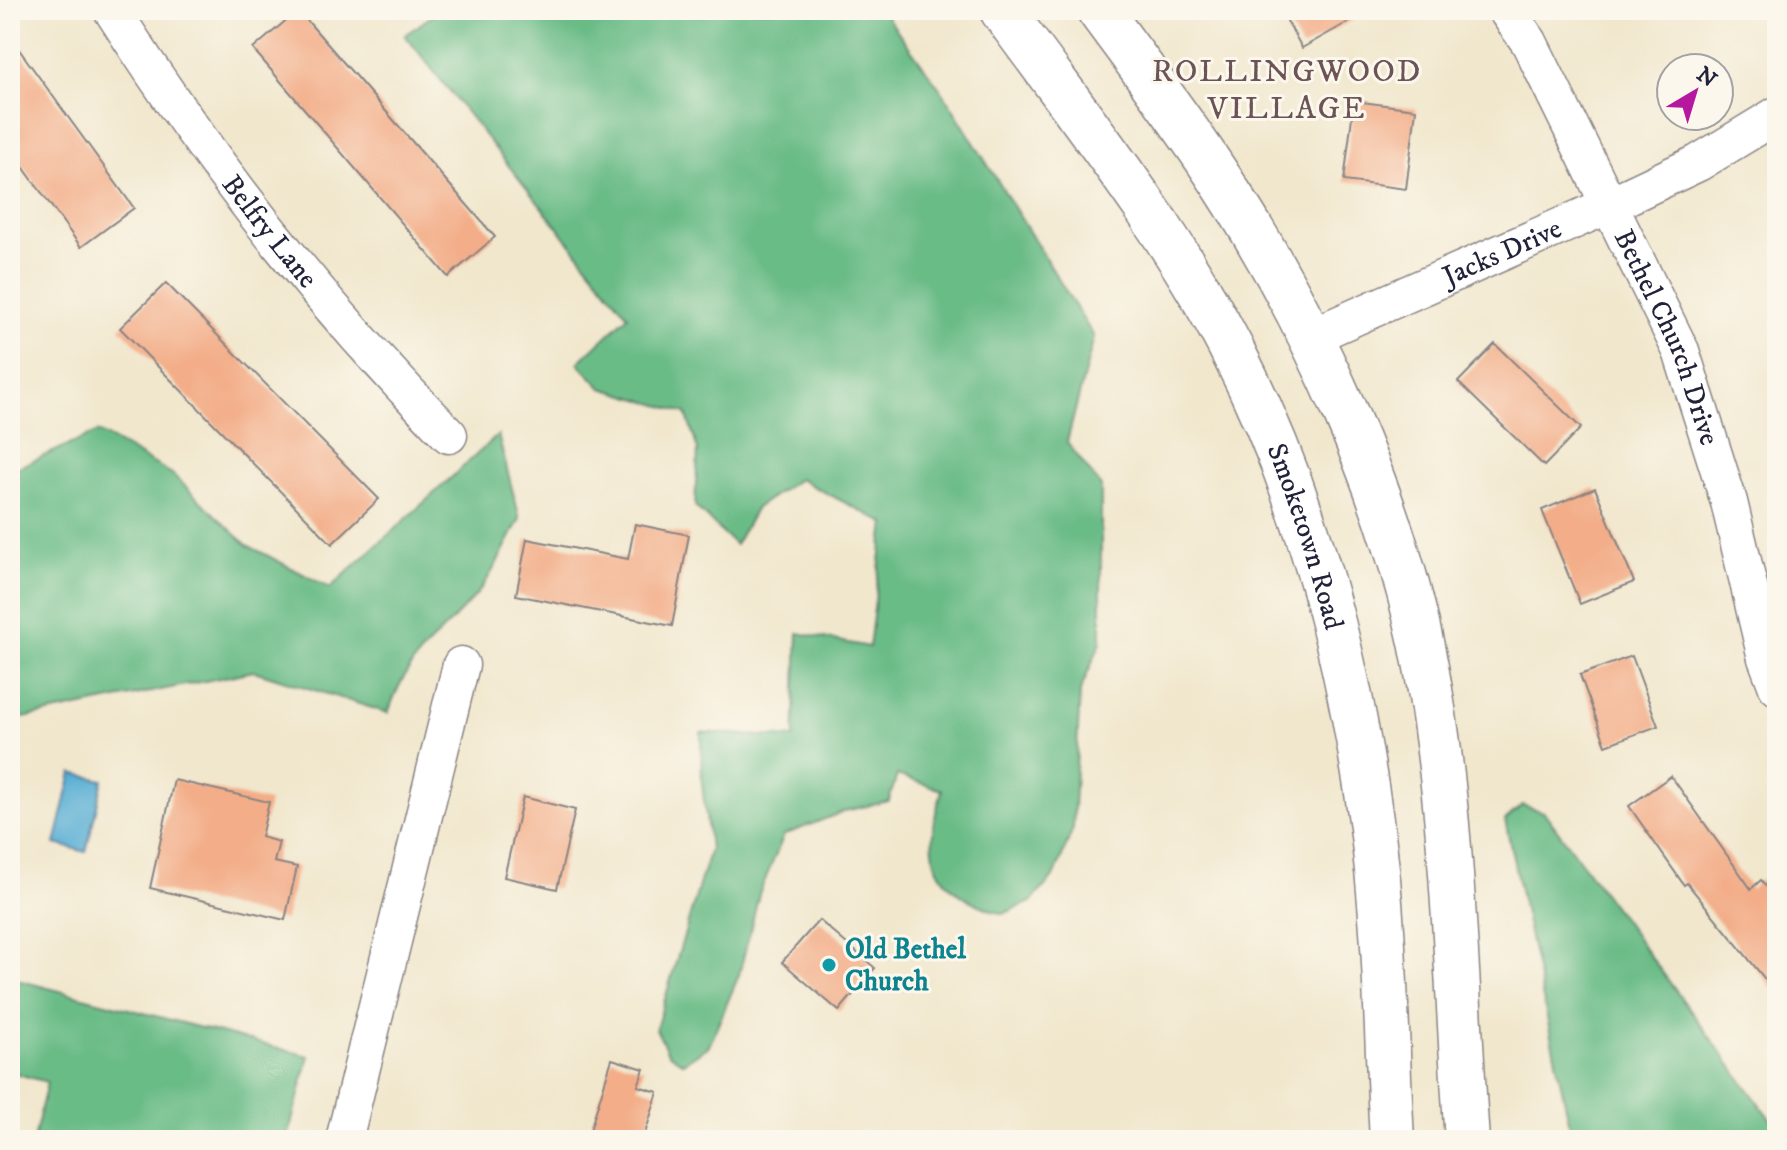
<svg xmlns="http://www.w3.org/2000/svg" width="1787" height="1150" font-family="'IM FELL DW Pica',serif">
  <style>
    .forest { fill: #6bbc87; stroke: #466f61; stroke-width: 2 }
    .water { fill: #58aed4; stroke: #3d6888; stroke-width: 2 }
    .building { fill: #f3ad88 }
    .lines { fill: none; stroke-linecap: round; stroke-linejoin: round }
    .street-casing { stroke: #8a8484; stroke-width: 39 }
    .secondary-casing { stroke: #8a8484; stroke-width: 47 }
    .street { stroke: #fff; stroke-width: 36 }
    .secondary { stroke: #fff; stroke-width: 44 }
    .culture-dot { fill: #0f9aa8; stroke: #fbf7ec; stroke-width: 3 }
    .labels { text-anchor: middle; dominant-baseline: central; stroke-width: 6; stroke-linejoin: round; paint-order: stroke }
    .street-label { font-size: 28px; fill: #22223b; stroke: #fbf7ec }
    .culture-label { font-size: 28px; font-weight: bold; fill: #0d838f; stroke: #fbf7ec; text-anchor: start }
    .quarter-label { font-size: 32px; letter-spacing: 2px; fill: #6b5356; stroke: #fbf7ec }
  </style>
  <rect width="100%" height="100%" fill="#fbf7ec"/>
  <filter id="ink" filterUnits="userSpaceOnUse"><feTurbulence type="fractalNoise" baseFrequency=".0125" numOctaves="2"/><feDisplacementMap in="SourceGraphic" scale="16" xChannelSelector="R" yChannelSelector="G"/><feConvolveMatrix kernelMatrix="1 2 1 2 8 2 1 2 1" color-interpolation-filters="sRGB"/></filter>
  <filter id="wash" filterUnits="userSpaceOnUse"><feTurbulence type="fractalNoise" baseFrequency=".006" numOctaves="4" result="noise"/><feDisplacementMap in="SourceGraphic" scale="32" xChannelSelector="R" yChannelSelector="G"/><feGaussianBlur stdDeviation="1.8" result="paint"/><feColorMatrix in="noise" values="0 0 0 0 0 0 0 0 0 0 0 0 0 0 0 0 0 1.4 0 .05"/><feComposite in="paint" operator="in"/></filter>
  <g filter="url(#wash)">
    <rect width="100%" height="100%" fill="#f1e7cd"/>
    <g class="forest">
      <path d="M440,10H882L944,94L1094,337L1067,442L1101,487V642L1080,691L1073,828L1055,875L1031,902L1003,914C932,891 921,859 942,790L897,775L889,801L845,811L784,835L759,894L739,975L709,1046L683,1063L668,1053L656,1029L710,849L702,784L701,732L794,738L798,633L869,647L885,523L799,479L756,508L735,545L695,506L698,450L686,413L602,388L578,363L628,316L405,35Z"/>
      <path d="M98,432L172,474L247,545L330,588L498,435L520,519C506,544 494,573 476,595C437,640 409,652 388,713L254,671L18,719L10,770V471Z"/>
      <path d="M1522,805L1544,812L1777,1128V1140H1573L1505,820Z"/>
      <path d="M10,978L309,1056L287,1140H34L47,1082L10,1072Z"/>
    </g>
    <path class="water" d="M72,773L103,780L86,852L55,844Z"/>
    <g id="blocks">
      <g class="building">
        <path d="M298,10L495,237L448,277L253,49Z"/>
        <path d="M1281,10H1370L1302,48Z"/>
        <path d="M10,37L134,208L81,247L10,149Z"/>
        <path d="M1354,101L1416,109L1406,189L1344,181Z"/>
        <path d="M166,283L379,499L332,544L120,328Z"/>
        <path d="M1495,344L1581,428L1544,466L1458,382Z"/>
        <path d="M1595,488L1634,582L1580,604L1542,510Z"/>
        <path d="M635,524L689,535L672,626L516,595L527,539L628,559Z"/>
        <path d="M1632,656L1658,726L1606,745L1580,675Z"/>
        <path d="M1671,776L1751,889L1761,880L1777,900V994L1687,883L1684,885L1629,806Z"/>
        <path d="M174,780L269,802L261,837L279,842L274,862L297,867L285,920L150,888Z"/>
        <path d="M523,797L575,810L557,889L504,877Z"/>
        <path d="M819,920L875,968L839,1011L782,962Z"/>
        <path d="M612,1059L644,1069L638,1086L658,1092L643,1140H587Z"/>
      </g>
    </g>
  </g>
  <g filter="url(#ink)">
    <use href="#blocks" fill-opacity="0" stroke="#8a8484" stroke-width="2"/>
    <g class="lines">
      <defs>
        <g id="street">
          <path id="s1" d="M112,10C210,164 321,305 449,435"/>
          <path id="s2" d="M1506,10L1529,42L1681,351L1729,502L1766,658L1777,687"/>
          <path id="s3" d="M1310,337L1609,205L1698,163L1777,115"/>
          <path d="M344,1140L461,665"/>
        </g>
        <g id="secondary">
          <path id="s4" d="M1002,10C1081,119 1168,226 1230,346C1308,497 1349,659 1372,827C1386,930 1386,1036 1392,1140"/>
          <path d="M1099,10C1135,59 1172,108 1206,158C1309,310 1401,509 1430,690C1455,838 1456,990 1467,1140"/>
        </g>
      </defs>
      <use href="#street" class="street-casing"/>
      <use href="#secondary" class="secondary-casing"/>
      <use href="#street" class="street"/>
      <use href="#secondary" class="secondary"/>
    </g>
  </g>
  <circle class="culture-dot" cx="829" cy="965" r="8"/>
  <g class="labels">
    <g class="street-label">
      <text stroke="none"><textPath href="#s1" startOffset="272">Belfry Lane</textPath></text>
      <text stroke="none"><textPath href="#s3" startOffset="210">Jacks Drive</textPath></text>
      <text stroke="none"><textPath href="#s2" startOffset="366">Bethel Church Drive</textPath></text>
      <text stroke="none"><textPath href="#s4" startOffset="612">Smoketown Road</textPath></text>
    </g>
    <g class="culture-label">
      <text x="845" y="949">Old Bethel<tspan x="845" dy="32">Church</tspan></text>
    </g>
    <g class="quarter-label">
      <text x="1287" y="72">ROLLINGWOOD<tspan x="1287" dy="37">VILLAGE</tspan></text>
    </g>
  </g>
  <rect width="1787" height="1150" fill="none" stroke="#fbf7ec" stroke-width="40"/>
  <g transform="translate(1695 92) rotate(38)"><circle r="38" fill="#fbf7ec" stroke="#a4a2a5" stroke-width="2"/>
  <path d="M0-6L14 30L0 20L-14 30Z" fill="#b5179e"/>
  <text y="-12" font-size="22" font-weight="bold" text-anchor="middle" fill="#22223b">N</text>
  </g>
</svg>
